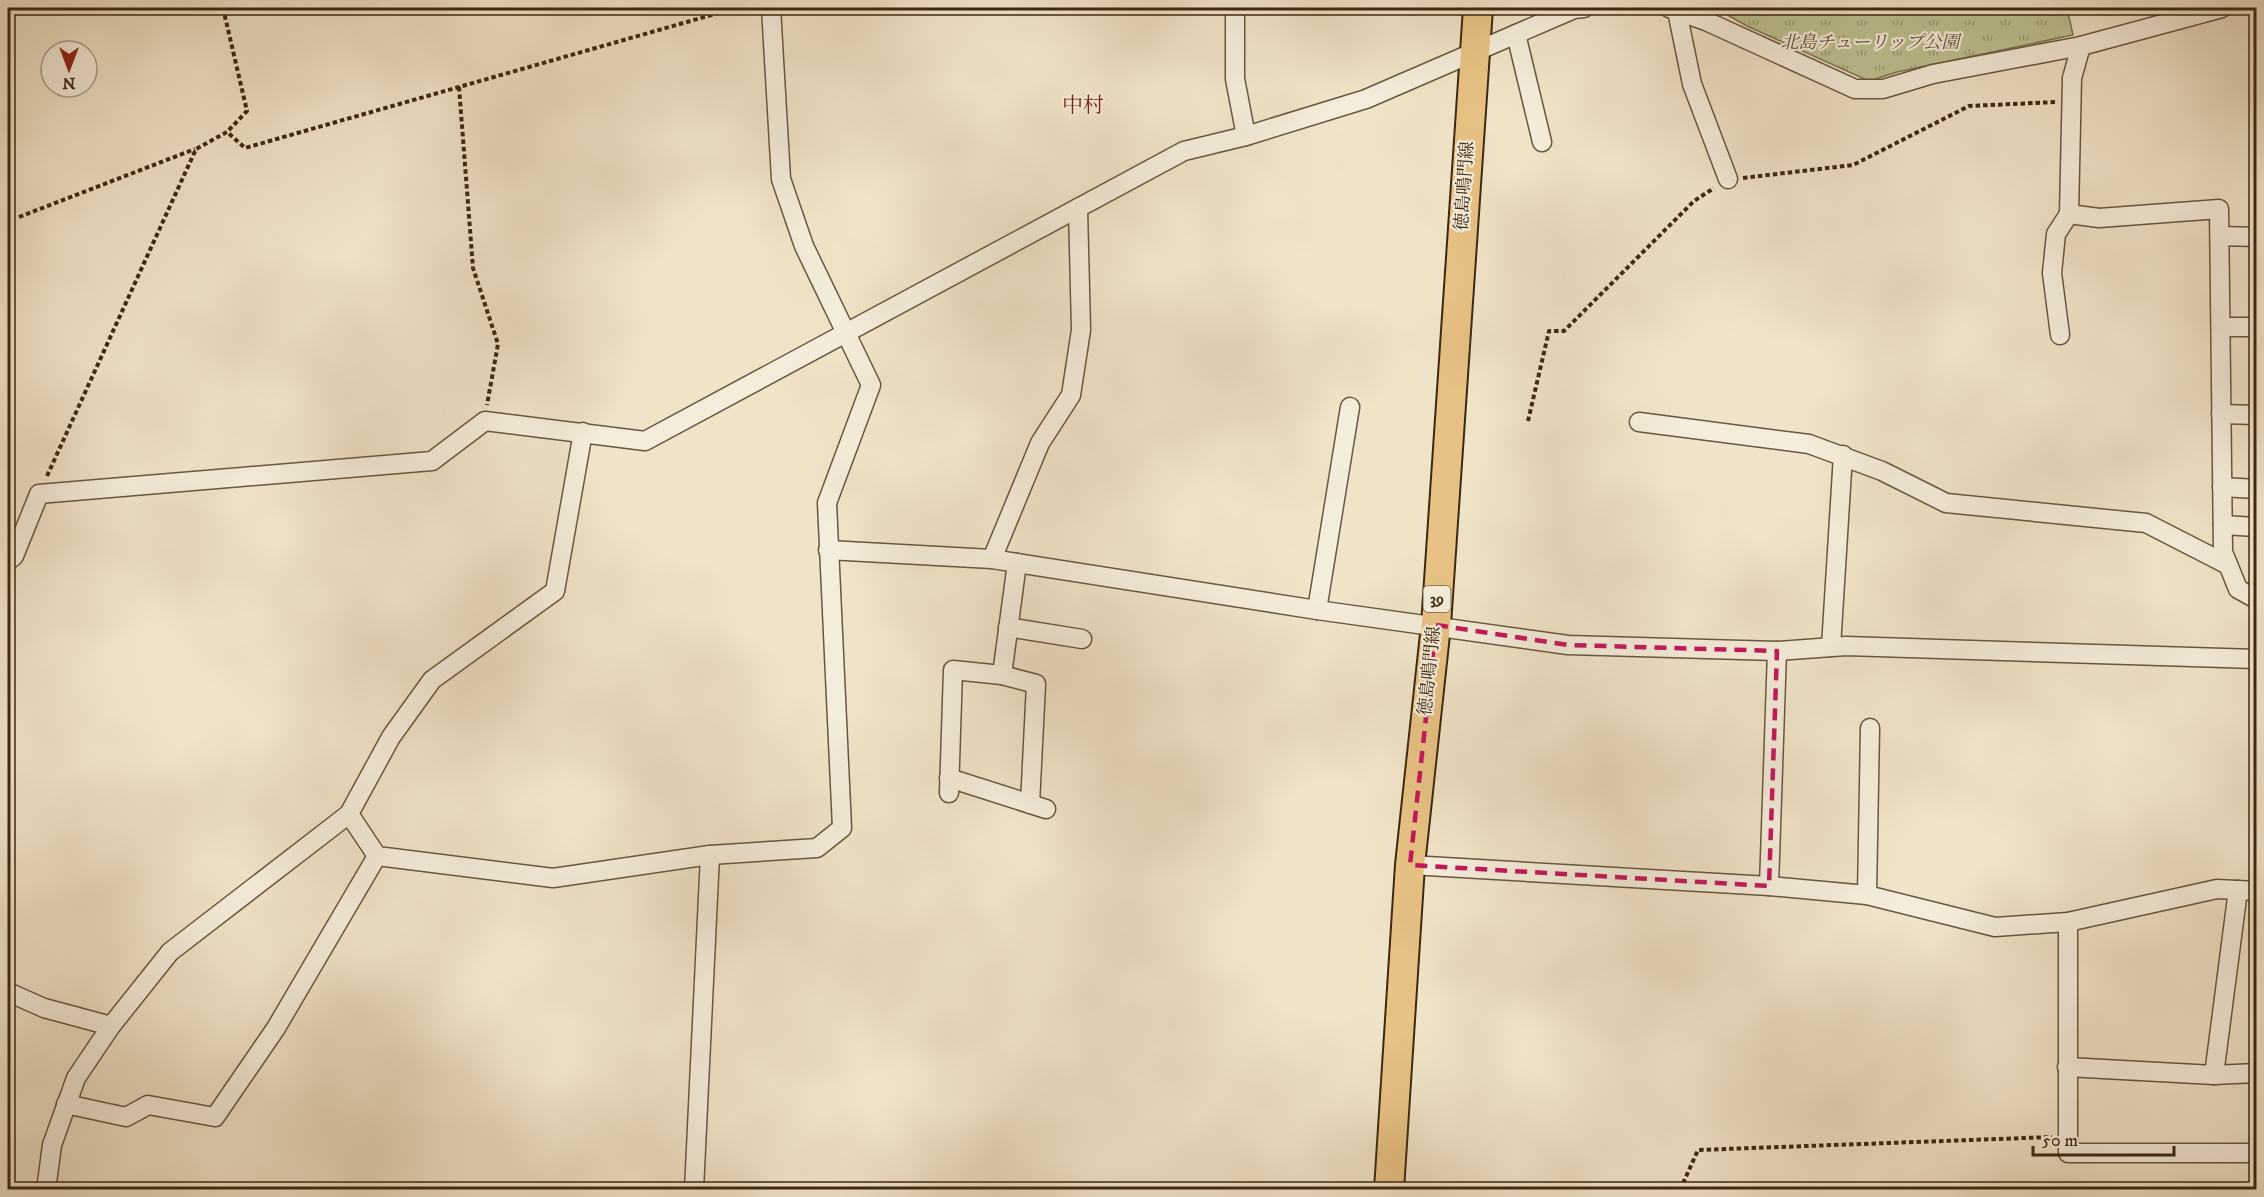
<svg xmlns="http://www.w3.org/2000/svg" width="2264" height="1197" font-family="'IM FELL DW Pica','Noto Serif JP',serif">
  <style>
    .park { fill: url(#park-tufts); stroke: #7d7552; stroke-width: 1.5 }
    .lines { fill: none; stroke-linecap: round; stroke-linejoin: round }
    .minor-casing { stroke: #69573f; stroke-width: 21 }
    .primary-casing { stroke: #3c2811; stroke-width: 32 }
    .path { stroke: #3c2811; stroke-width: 4; stroke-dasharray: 4.5 3; stroke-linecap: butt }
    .minor { stroke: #f5eddb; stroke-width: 18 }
    .primary { stroke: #e8c284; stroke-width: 28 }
    .marked { fill: none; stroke: #c2185b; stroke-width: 4.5; stroke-dasharray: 12 8; stroke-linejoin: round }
    .labels { text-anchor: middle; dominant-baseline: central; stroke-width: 4.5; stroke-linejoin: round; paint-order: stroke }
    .shield { fill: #f5eddb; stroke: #74634e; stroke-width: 1.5 }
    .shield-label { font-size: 16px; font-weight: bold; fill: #3c2811 }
    .park-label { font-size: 18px; font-style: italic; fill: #5c4e32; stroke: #f5eddb }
    .street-label { font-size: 18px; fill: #3c2811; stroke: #f5eddb }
    .quarter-label { font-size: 21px; fill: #7a1f14; stroke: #f5eddb }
  </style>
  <defs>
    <pattern id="park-tufts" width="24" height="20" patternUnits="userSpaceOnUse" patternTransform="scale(1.5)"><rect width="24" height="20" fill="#bec293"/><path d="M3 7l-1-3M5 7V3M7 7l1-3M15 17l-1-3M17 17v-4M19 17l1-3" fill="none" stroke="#9c9e77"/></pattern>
  </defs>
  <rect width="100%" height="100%" fill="#f0e4c8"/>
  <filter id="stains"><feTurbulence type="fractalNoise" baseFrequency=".00333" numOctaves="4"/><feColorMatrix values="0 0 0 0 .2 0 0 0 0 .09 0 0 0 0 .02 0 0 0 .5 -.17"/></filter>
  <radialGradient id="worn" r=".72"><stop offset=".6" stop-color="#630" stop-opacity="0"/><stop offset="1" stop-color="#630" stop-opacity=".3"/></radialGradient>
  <path class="park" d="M1715,8H2067L2073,35L1897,72L1869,81L1747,26Z"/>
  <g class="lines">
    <defs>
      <g id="minor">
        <path d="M1235,8V79L1246,136"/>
        <path d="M1669,8L1706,21L1855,89H1883L1933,74L2081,46L2222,8"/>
        <path d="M1677,11L1692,84L1728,179"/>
        <path d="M1516,34L1542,142"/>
        <path d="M2081,46L2072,78L2069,214L2099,218L2219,209L2223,552L2238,589L2256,599"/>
        <path d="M2220,236L2256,237"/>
        <path d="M2221,327H2256"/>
        <path d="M2060,335L2052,273L2056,234L2069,214"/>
        <path d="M2221,414L2256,415"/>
        <path d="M1639,422L1809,444L1882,471L1946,503L2146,523L2228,565"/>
        <path d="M2222,487L2256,489"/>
        <path d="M2223,525L2256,527"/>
        <path d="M828,550L992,559L1317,610L1568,645L1777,651L1846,646L2256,659"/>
        <path d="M992,559L1040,443L1071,395L1081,330L1078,208"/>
        <path d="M8,561L14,556L39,494L432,461L485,421L645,441L1184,151L1246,136L1366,99L1574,9L1584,8"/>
        <path d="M1317,610L1350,407"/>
        <path d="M1008,627L1082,639"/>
        <path d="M1831,647L1843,455"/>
        <path d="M1002,675L1017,563"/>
        <path d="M949,778L1046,809"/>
        <path d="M949,793L953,670L1002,675L1036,684L1030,804"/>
        <path d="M349,814L377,856L553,878L710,855L817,848L842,828L827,503L871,385L804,246L781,179L771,8"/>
        <path d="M1410,865L1769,886L1867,895L1995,927L2068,922L2217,889L2256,891"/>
        <path d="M1769,886L1777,651"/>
        <path d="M1867,895L1870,728"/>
        <path d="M2068,922V1153H2256"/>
        <path d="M8,992L44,1008L111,1026"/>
        <path d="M2067,1067L2214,1075L2256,1073"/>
        <path d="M2214,1075L2238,890"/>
        <path d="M66,1104L126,1117L148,1105L215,1117L276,1028L377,856"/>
        <path d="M46,1190L52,1145L76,1078L111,1026L170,952L349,814L391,737L432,680L555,591L583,432"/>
        <path d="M694,1190L710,855"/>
      </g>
      <path id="primary" d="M1389,1190L1410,865L1436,625L1478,8"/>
    </defs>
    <use href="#minor" class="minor-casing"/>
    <use href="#primary" class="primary-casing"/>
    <g class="path">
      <path d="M223,8L247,111L227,132"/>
      <path d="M459,87L473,268L498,344L487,405"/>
      <path d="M1743,178L1853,165L1969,106L2056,102"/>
      <path d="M19,217L195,149"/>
      <path d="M1528,421L1549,331H1564L1694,201L1714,188"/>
      <path d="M47,476L196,149L227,132L245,148L736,8"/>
      <path d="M1680,1190L1698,1150L2052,1137"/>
    </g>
    <use href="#minor" class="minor"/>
    <use href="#primary" class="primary"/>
  </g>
  <path class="marked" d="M1436,625L1568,645L1777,651L1769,886L1410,865Z"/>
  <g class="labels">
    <rect class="shield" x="1423.5" y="586" width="27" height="26" rx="4.5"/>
    <g class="shield-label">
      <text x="1437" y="599">39</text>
    </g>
    <g class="park-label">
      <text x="1870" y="43">北島チューリップ公園</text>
    </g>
    <g class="street-label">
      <text transform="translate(1465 186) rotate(-86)">徳島鳴門線</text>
      <text transform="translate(1430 671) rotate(-84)">徳島鳴門線</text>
    </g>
    <g class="quarter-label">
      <text x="1083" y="106">中村</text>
    </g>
  </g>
  <rect width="2264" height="1197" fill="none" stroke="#f0e4c8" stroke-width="30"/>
  <rect x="9" y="9" width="2246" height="1179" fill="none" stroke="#3c2811" stroke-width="3"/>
  <rect x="15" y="15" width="2234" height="1167" fill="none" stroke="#3c2811" stroke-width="1.5"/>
  <g transform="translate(69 69) rotate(180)"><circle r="28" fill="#f5eddb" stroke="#ab9e8a" stroke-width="1.5"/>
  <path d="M0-4.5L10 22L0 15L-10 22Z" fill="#8f2418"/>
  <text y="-9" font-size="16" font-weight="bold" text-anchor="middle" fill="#3c2811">N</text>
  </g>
  <path d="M2033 1146v9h141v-9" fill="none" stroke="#3c2811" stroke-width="3"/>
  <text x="2042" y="1146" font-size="18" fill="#3c2811" stroke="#f5eddb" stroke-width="4.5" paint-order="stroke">50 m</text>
  <rect width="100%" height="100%" filter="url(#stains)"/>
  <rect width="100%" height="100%" fill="url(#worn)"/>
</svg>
